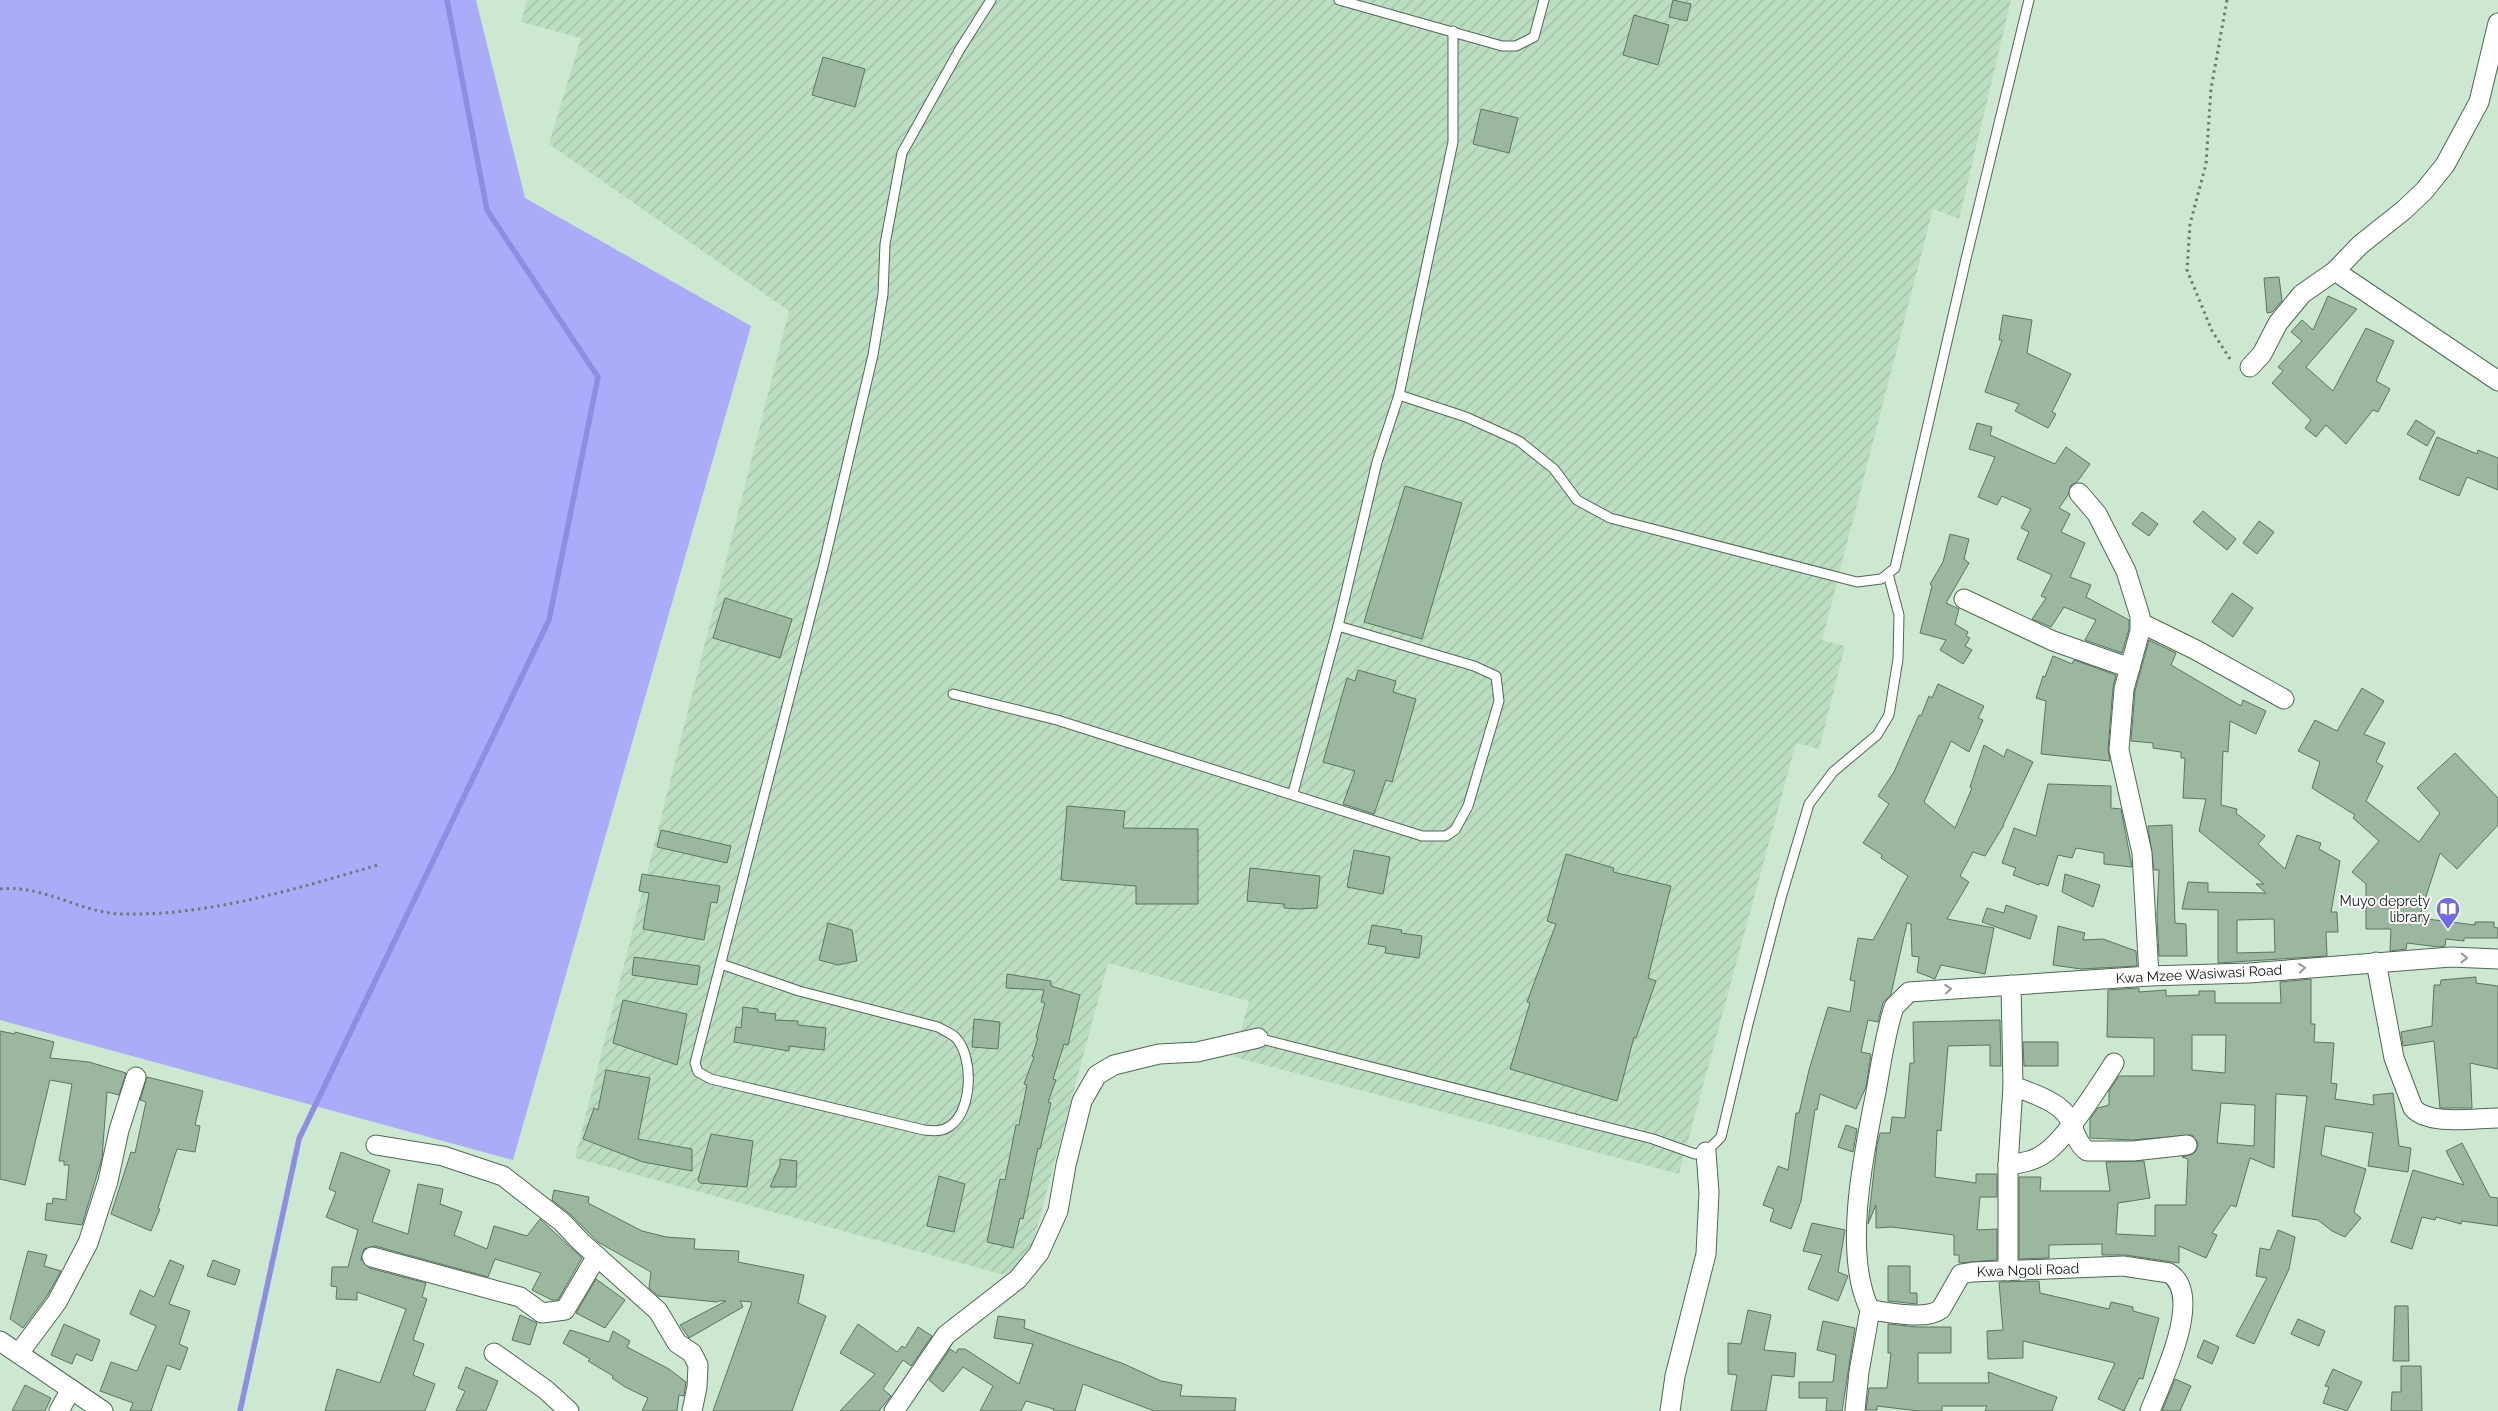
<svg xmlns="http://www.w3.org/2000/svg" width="2498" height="1411" font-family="Raleway,sans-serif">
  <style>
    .industrial { fill: url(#industrial-furrows) }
    .grass { fill: #aaabf9 }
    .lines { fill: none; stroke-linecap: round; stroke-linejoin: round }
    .stream { stroke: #8d8de1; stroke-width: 5.5 }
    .building { fill: #9cb7a0; stroke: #5b7560; fill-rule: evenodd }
    .service-casing { stroke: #4f6854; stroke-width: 11 }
    .minor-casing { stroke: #4f6854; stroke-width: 21 }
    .path { stroke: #6a7d6d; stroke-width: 3; stroke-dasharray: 2.5 4; stroke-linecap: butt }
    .service { stroke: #fff; stroke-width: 9 }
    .minor { stroke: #fff; stroke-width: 19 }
    .oneway { stroke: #929793 }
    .labels { text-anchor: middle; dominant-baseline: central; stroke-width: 4; stroke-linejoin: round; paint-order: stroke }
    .poi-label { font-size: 14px; fill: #0d170e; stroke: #fff; text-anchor: end }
    .street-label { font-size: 14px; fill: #0d170e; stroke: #fff }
  </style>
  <defs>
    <pattern id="industrial-furrows" width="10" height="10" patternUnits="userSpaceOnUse" patternTransform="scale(1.25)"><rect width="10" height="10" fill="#bbdec1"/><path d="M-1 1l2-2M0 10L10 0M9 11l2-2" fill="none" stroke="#a0bea5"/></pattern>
  </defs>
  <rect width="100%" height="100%" fill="#cce8d0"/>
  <path class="industrial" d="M527,0H2011L1959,219L1933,209L1875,434L1822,640L1845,646L1819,749L1796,743L1679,1174L1234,1057L1249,1001L1108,963L1023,1280L575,1158L789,311L549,144L581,38L521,22Z"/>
  <path class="grass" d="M0,0H476L525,198L751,326L513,1160L0,1020Z"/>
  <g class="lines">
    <path class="stream" d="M240,1411L299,1139L549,620L598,377L487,210L447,0"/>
  </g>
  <g class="building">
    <path d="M1673,0L1691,4L1687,21L1669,17Z"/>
    <path d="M1634,15L1669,25L1658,65L1623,55Z"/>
    <path d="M823,57L865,69L855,107L812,95Z"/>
    <path d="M1481,109L1518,118L1509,153L1473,144Z"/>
    <path d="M2279,277L2282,301L2272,312L2267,313L2264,278Z"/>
    <path d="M2328,296L2357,309L2306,367L2333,391L2366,328L2394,341L2376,381L2390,389L2378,412L2373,410L2346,444L2326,425L2316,437L2305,428L2311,420L2272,383L2283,371L2278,367L2302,341L2291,332L2302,320L2313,330Z"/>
    <path d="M2003,315L2032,320L2027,353L2071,374L2052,412L2056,414L2048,428L2015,411L2019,404L1985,392L2002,340H1999Z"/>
    <path d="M2416,420L2435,432L2427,446L2407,434Z"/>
    <path d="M1977,423L1992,427L1990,435L2055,464L2066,447L2090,464L2077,482L2071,485L2068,495L2059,508L2070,514L2061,532L2085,543L2070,577L2091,585L2086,597L2129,620V629L2122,653L2085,640L2096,620L2064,607L2051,627L2032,619L2046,598L2041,596L2052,575L2017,559L2029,532L2021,528L2031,509L2002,496L1997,505L1978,497L1995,457L1969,449Z"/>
    <path d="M2437,437L2477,454L2478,450L2498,458V490L2467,477L2459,496L2419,479Z"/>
    <path d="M1405,486L1462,503L1422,639L1364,622Z"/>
    <path d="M2203,511L2236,539L2227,550L2193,522Z"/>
    <path d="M2142,512L2158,524L2149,536L2132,524Z"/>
    <path d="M2259,521L2274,532L2257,554L2243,543Z"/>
    <path d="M1950,534L1969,539L1964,559L1969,563L1946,603L1959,609L1955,624L1968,632L1966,636L1970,638L1965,646L1972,650L1963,664L1940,650L1946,640L1920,633L1932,586L1930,584L1943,562Z"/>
    <path d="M2232,593L2253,608L2233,637L2212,622Z"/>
    <path d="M725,598L792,619L780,658L713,638Z"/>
    <path d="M2149,640L2176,653L2171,665L2241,706L2243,700L2266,711L2256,734L2230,721L2228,752L2223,751L2221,805L2237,809L2236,813L2265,836L2258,844L2285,869L2297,835L2321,843L2319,849L2340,861L2331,912H2337L2338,932H2326L2327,956L2218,963V910L2182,909L2188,882L2208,883V892L2266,893L2256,884H2264L2199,831L2206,799L2183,798L2185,758H2181V752L2153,748V743L2131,741L2135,691ZM2274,919L2275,952L2237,953V920Z"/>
    <path d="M2053,656L2072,664L2074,660L2116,675L2113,688L2108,749L2110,761L2041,754L2046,701L2036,698L2043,676L2045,677Z"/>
    <path d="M1358,670L1396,681L1393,692L1416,699L1392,782L1386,780L1374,814L1343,804L1355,771L1323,762L1347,678L1355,681Z"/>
    <path d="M1938,684L1984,706L1978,718L1983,720L1969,752L1951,741L1924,802L1955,828L1972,788L1970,787L1984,745L2004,757L2007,749L2033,762L2003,825H2004L1985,856L1973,852L1960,876L1969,882L1947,919L1994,928L1985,974L1941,965L1935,979L1917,972L1919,957L1912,956L1911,924L1907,923L1891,994L1883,1003L1878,1022L1868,1020L1861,1052L1871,1054L1866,1087L1856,1109L1820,1094L1817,1110L1815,1109L1801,1201L1791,1229L1770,1221L1774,1209L1763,1205L1778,1166L1788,1170L1796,1113H1799L1809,1070L1828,1007L1850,1012L1855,981L1850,980L1858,938L1873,940L1908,876L1881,858L1882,855L1863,843L1889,804L1878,796L1894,772L1919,715L1921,716L1929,696L1932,698Z"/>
    <path d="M2362,688L2384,701L2364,734L2385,743L2376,762L2383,766L2366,801L2419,842L2440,813L2417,788L2455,753L2498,798V825L2457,869L2440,853L2419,918L2475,925V922H2494V927L2498,928V938H2464V941L2446,939L2445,946L2439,947L2407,943L2406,949L2390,951L2391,929H2366V884L2352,872L2379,841L2353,818L2355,815L2312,788L2320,762L2298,751L2315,720L2337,731Z"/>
    <path d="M2048,784L2111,786V808L2121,809L2132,867L2104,864V853L2076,848L2072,858L2058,855L2048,886L2040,883L2039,885L2013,875L2016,868L2002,863L2014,828L2036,836Z"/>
    <path d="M1067,806L1125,811L1123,828L1198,829V904H1136V886L1061,880Z"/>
    <path d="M2172,825L2175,923L2186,924L2187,956H2159L2157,916L2159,870H2154L2148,826Z"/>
    <path d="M661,830L731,846L727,863L657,847Z"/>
    <path d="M1354,850L1390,857L1383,894L1347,887Z"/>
    <path d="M1566,854L1614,868L1613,872L1671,886L1648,978L1656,981L1636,1038L1634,1037L1617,1101L1510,1069L1530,1003L1527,1002L1556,924L1547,921Z"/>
    <path d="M1250,868L1320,876L1317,908L1299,909L1284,908V904L1247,901Z"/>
    <path d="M642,874L720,886L717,903L711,902L704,940L643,929L649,893L639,891Z"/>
    <path d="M2065,874L2100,885L2093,907L2062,892Z"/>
    <path d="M2006,905L2037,916L2030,939L1982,922L1987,908L2004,913Z"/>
    <path d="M828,923L852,930L857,961L838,965L819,960Z"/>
    <path d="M1372,925L1402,930L1401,933L1422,936L1419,958L1385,953L1386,947L1368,944Z"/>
    <path d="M2058,926L2085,933L2083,940L2103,939L2136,951L2137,966L2081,969L2053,965Z"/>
    <path d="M634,957L700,966L697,985L632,975Z"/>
    <path d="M1007,974L1051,981V986L1080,995L1068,1045L1064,1044L1053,1079L1056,1080L1048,1102L1051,1103L1040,1149L1038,1148L1023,1219L1020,1218L1013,1248L987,1242L1000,1179L1005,1180L1016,1125H1019L1027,1085L1024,1084L1034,1057L1032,1056L1038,1038L1036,1037L1045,1003L1041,1002L1044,990L1006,988Z"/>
    <path d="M2476,977V983L2498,986V1069L2470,1063L2472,1108H2440L2434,1041L2403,1046L2401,1032L2432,1026L2434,985H2440L2441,980Z"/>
    <path d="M2311,979V1024H2315L2314,1042L2334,1043L2331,1083L2337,1084L2335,1099L2374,1105L2373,1095L2393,1093L2399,1146L2411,1148L2408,1172L2368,1166L2373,1133L2325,1126L2321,1155L2366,1169L2354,1212L2361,1218L2345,1237L2332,1231L2318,1220L2292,1216L2307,1096L2276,1094L2274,1168L2250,1158L2236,1207L2231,1205L2212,1233L2217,1235L2206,1258L2179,1246V1263L2125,1255H2102V1244L2049,1245V1258L2019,1259V1177H2041L2040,1191H2110L2106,1162L2144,1161L2150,1198L2118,1203L2116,1234L2155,1236V1205H2186L2188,1159L2182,1157L2193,1154L2197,1150L2198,1143L2192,1135L2132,1140L2090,1138V1119L2098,1108L2109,1105V1091L2119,1076H2154V1038L2107,1037L2108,990L2139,988V992L2166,990V996L2199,995V991H2215V1003H2281L2280,982ZM2192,1035H2226L2225,1073L2192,1070ZM2221,1103L2255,1105L2254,1146L2217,1143Z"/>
    <path d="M623,1000L687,1014L677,1065L613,1043Z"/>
    <path d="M743,1007L758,1009V1012L776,1014L775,1020L798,1021V1025L826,1028L824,1050L789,1046V1051L734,1042L736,1027L741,1028Z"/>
    <path d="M974,1019L1000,1022L998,1049L972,1047Z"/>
    <path d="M2000,1020L2001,1066H1990V1045L1948,1046L1941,1131L1937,1130L1935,1177L1976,1183V1174H1997V1197H1980L1977,1230L1997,1229V1260L1959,1263V1255H1954V1235L1892,1227L1876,1228V1205L1868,1224L1877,1145L1880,1133H1890L1892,1117L1905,1118L1910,1063H1914L1913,1022Z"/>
    <path d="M0,1031L15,1034V1032L54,1042L50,1058L89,1062L126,1073L119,1095L107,1092L102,1158L82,1225L45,1220L47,1203L52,1204L53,1198L66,1200L69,1165H64V1161H59L72,1084L50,1080L25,1185L0,1179Z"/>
    <path d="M2023,1042H2058V1066H2024Z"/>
    <path d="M606,1070L650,1078L638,1139L692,1149V1171L643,1162L583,1139L594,1108L598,1110Z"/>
    <path d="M147,1077L203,1091L195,1125L200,1126L195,1152L177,1149L158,1208L160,1209L151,1231L111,1214L131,1152L135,1153L146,1102L140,1100Z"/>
    <path d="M1846,1125L1857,1129L1853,1152L1838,1147Z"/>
    <path d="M711,1134L753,1141L747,1187L700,1183L698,1180Z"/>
    <path d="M2462,1143L2490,1197L2498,1198V1226L2462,1221L2461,1224L2436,1217L2435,1220L2422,1217L2412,1249L2391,1242L2413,1170L2464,1185L2446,1151Z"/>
    <path d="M341,1152L390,1170L372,1222L408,1234L418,1184L443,1189L440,1204L462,1212L454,1235L487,1249L494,1226L527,1236L540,1219L582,1258L558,1300H552L532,1290L541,1273L495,1259L488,1277L375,1246L364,1249L361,1259L369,1268L426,1283L422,1297L427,1299L413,1340L424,1344L413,1375L435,1384L425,1411H325L337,1369L380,1383L406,1309L357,1292V1300L336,1299L337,1287L331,1286L332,1267H348L358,1230L326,1217L336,1192L329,1189Z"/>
    <path d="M780,1159L797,1161L796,1187H770L780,1165Z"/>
    <path d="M939,1176L965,1184L954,1232L927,1226Z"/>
    <path d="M554,1190L589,1197L588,1203L642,1231L666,1237L695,1239L694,1249L739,1251L738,1262L804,1275L798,1303L826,1316L792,1411H713L752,1302L740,1301L743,1307L689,1338L680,1325L726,1301H718L717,1302L658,1296L649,1288L651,1272L598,1242L570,1214L552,1200Z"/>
    <path d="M1812,1223L1845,1230L1838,1272L1848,1276L1838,1301L1808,1289L1822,1255L1803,1251Z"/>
    <path d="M2278,1230L2295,1237L2289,1269L2254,1344L2236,1336L2267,1278L2256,1276L2260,1248L2270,1250Z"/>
    <path d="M28,1251L47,1255L44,1266L61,1271L47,1296L23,1328L10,1319Z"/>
    <path d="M170,1260L184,1266L169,1304L190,1311L179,1344L188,1348L180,1370L167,1365L151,1411H130L133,1403L100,1391L111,1362L137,1371L156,1326L130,1314L140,1290L154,1297Z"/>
    <path d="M213,1260L240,1270L235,1285L207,1276Z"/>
    <path d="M1888,1266H1910V1293H1917V1304L1888,1301Z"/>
    <path d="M596,1279L625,1300L605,1328L576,1313Z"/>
    <path d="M2039,1281L2040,1293L2109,1309L2111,1302L2133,1307V1311L2159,1318L2143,1379L2139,1378L2124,1411L2098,1399L2115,1363L2023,1341V1358L1988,1359L1987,1331L2003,1330L1999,1282Z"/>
    <path d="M2395,1306H2408L2409,1361H2393Z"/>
    <path d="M1748,1310L1771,1315L1764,1350L1796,1353L1794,1377L1772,1375L1766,1411H1731L1737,1375L1728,1374V1343L1741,1344Z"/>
    <path d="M520,1315L537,1323L530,1345L512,1340Z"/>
    <path d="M998,1316L1025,1320L1024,1328L1124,1364L1161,1381L1182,1385L1180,1396L1236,1398L1235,1411H1154L1083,1384L1075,1411H1053L1054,1409L1026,1401L1021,1411H980L993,1386L963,1367L943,1392L929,1380L950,1349L956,1353L958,1349H965L1019,1384L1033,1344L994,1338Z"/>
    <path d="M2298,1319L2325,1331L2319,1346L2291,1334Z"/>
    <path d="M1823,1321L1855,1328L1842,1411H1826L1827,1398H1799V1382H1833L1836,1355L1817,1350Z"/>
    <path d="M64,1324L100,1340L92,1361L76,1354L72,1364L51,1355Z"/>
    <path d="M858,1324L897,1352L902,1346L905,1348L918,1327L932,1336L911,1366L903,1360L883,1389L891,1396L879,1411H840L875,1374L840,1353Z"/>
    <path d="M1888,1324L1917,1327H1951V1353H1918V1383H1989L1988,1372L2057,1397L2052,1411H1985L1987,1406H1942V1411H1919L1877,1406V1410H1866L1869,1388H1887L1891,1353H1888Z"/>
    <path d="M570,1330L609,1342L613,1331L630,1341L627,1347L669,1369L686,1382L684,1396L679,1395L677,1411H642L648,1398L625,1387L612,1378L613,1376L588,1361L590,1359L563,1343Z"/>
    <path d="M2204,1340L2219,1347L2212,1364L2197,1357Z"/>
    <path d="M2401,1366H2421L2422,1411H2391L2392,1392H2401Z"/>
    <path d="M466,1367L498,1381L486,1411H456L465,1391L458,1388Z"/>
    <path d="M2333,1369L2362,1382L2347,1411L2323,1403L2329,1387L2325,1386Z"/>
    <path d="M2175,1379L2191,1386L2180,1411H2162Z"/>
    <path d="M25,1385L51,1398L45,1411H12Z"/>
  </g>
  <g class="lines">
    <defs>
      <g id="service">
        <path d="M1339,0L1502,46H1516L1534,37L1544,0"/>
        <path d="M1399,395L1466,417L1519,441L1554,469L1577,500L1610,518L1857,582L1881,579L1895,568L1966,259L2029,0"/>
        <path d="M953,694L1057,720L1422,836H1446L1455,830L1468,806L1499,701L1496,676L1474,666L1338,626"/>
        <path d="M1293,793L1338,626L1377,462L1399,395L1453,142V31"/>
        <path d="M721,964L799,991L938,1027C943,1030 950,1033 955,1037C974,1055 973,1111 950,1126C942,1132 933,1131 924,1130L711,1079L698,1072L695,1063L824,563L873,355L883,294L885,244L902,153L960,49L991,0"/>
        <path d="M1258,1038L1653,1139L1695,1154L1706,1152L1721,1137L1748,1024L1781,898L1809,804L1833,772L1877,735L1889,715L1898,659L1899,615L1888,574"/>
      </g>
      <g id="minor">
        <path d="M2335,271L2498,381"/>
        <path d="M2250,367L2262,354L2278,323L2302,294L2335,271L2360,245L2404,210L2424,191L2445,165L2479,102L2498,23"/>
        <path d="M2079,493L2097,514L2126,571L2140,616V631L2124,689L2119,750L2142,853L2149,976"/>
        <path d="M1964,599L2053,641L2130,668"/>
        <path d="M2141,623L2196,650L2284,699"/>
        <path d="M2376,962L2394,1058L2413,1108C2429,1126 2475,1118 2498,1118"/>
        <path d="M2013,1086C2031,1093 2060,1101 2070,1120C2074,1130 2077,1144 2087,1151H2133L2187,1145"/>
        <path d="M376,1145L443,1156L503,1176L562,1222L581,1242L658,1311L677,1343L692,1353L698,1365L697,1387L692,1411"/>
        <path d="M2008,1165C2022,1163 2034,1161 2045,1153C2066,1139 2100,1085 2114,1063"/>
        <path d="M372,1257L520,1297L542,1313L565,1310L597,1256"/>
        <path d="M2008,1271V1165L2013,1086L2011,985"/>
        <path d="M0,1341L103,1411"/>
        <path d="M19,1353L57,1302L88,1243L108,1181L119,1130L136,1077"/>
        <path d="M494,1353L546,1390L569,1411"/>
        <path d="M59,1411L71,1389"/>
        <path d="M894,1411L946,1335L1018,1279L1039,1253L1058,1211L1066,1165L1082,1101L1097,1075L1114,1065L1159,1054L1197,1052L1258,1038"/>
        <path d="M1670,1411L1675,1376L1706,1254L1709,1193L1706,1152"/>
        <path d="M1855,1411L1859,1372L1870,1310"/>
        <path d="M2150,1411C2161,1382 2205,1295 2169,1273L2123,1266L1973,1272L1961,1274L1941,1309C1926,1321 1888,1312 1870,1310C1842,1254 1864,1152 1876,1092C1881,1064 1885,1034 1894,1007L1909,992L2149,976L2249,973L2451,957L2498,959"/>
      </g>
    </defs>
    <use href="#service" class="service-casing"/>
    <use href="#minor" class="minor-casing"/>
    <g class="path">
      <path d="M2227,0L2211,89L2206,164L2190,224L2187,270L2212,331L2232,362"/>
      <path d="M0,889C43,884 80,913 122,914C209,916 295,889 378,865"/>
    </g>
    <use href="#service" class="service"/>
    <use href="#minor" class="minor"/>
  </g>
  <defs><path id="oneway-chevron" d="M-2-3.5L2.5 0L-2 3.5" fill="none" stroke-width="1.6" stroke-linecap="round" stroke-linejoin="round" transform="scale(1.25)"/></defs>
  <g class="oneway">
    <use href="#oneway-chevron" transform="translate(2464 958) rotate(1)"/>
    <use href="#oneway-chevron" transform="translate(2302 968) rotate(-5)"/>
    <use href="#oneway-chevron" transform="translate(1948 989) rotate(-4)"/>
  </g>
  <defs>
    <symbol id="library-pin" viewBox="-11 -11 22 30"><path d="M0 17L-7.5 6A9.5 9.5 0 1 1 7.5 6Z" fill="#7269e3" stroke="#fff"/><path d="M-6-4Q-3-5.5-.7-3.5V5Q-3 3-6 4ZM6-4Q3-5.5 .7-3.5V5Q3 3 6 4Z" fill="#fff"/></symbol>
  </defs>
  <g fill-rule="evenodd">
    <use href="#library-pin" x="2434" y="895" width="28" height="38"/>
  </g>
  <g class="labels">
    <g class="poi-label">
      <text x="2430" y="901">Muyo deprety<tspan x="2430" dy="16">library</tspan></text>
    </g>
    <g class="street-label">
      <text transform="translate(2199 974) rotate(-3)">Kwa Mzee Wasiwasi Road</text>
      <text transform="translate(2028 1270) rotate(-2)">Kwa Ngoli Road</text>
    </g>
  </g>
</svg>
